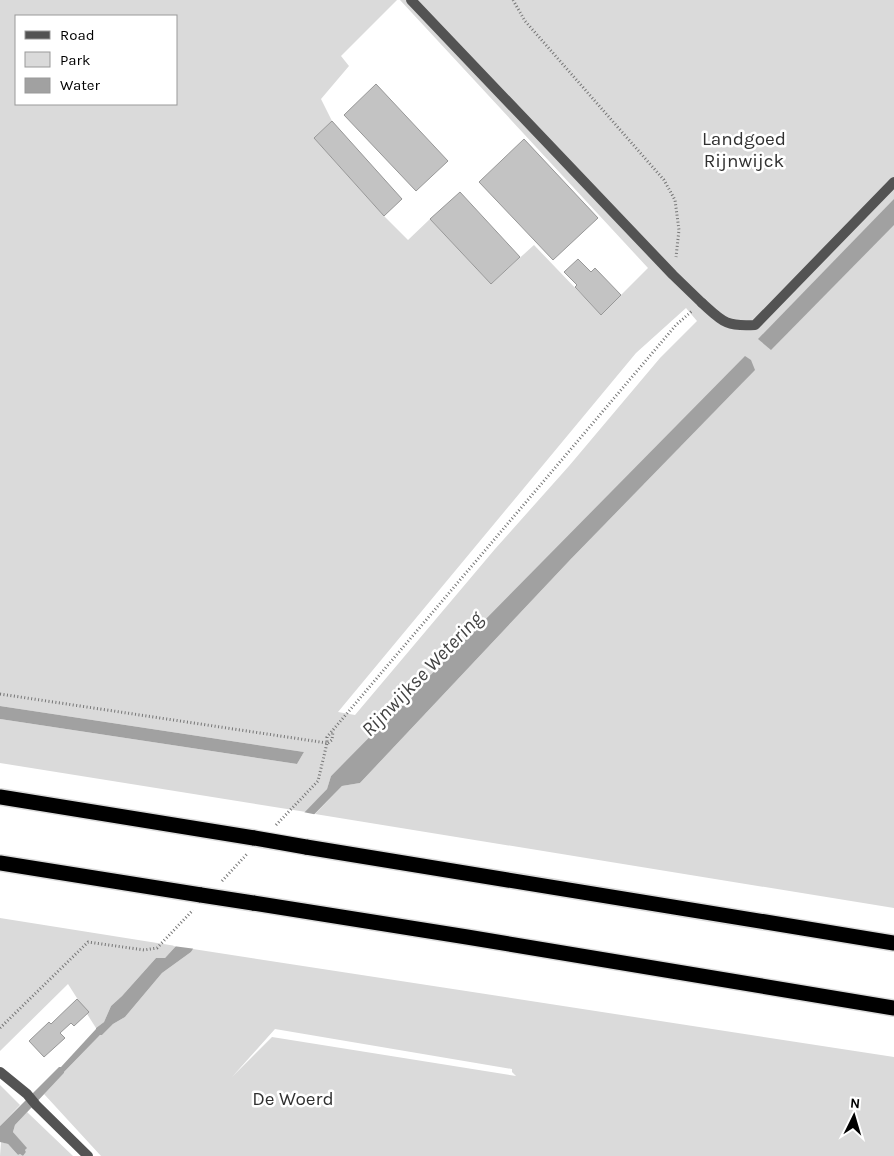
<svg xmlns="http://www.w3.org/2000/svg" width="894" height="1156" font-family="Karla,sans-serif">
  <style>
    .green { fill: #dadada; fill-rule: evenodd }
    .water { fill: #a1a1a1 }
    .pier { fill: #fff }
    .building { fill: #c3c3c3; stroke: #979797 }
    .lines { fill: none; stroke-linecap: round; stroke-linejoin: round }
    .highway-casing { stroke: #dbdbdb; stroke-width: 18 }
    .path { stroke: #757575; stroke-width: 3; stroke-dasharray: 1 2.5; stroke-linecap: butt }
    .lane { stroke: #535353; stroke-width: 10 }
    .street { stroke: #535353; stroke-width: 10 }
    .highway { stroke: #000; stroke-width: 15 }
    .highway-bridge-casing { stroke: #dbdbdb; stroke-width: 18; stroke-linecap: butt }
    .highway-bridge { stroke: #000; stroke-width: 15 }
    .labels { text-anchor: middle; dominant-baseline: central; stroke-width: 5; stroke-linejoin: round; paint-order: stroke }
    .park-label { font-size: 19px; fill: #313131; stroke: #fff }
    .water-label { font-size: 20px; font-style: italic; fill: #424242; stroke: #fff }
  </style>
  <rect width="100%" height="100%" fill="#fff"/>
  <g class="green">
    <path d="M0,0H397L341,56L349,66L321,99L332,121L314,138L384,216L408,240L430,219L491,284L534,245L601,315L648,268L400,0H894V908L315,814L342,786L360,783L570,560L749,376L331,776L327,789L306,812L0,763V719L297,764L304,752L0,706ZM16,16H176V104H16ZM686,308L697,321L660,358L569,466L495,549L355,715L338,712L636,353Z"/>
    <path d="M0,918L176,946L165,958H156L122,996L111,1006L104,1022L96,1028L68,984L0,1051Z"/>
    <path d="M193,949L894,1057V1156H101L44,1094L64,1073V1072L100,1035H102L113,1024L125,1017L162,973L191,952ZM275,1029L512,1069V1072L516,1076L272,1037L232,1077Z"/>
    <path d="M0,1085L20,1105L0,1126Z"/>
    <path d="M27,1112L73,1156H0L1,1142L8,1144L18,1155L20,1154L23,1156L26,1152L25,1150L26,1148L13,1132L15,1125Z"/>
  </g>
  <g class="water">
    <path d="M894,199V225L771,350L758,339Z"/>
    <path d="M745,356L751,360L755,370L570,560L360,783L342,786L197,934L193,949L191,952L162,973L125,1017L113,1024L102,1035H100L64,1072V1073L15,1125L13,1132L27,1148L25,1150L26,1152L23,1156L20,1154L18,1155L8,1144L0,1142V1126L59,1067H61L96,1029V1028L104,1022L111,1006L122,996L156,958H165L176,946L327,789L331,776L342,765Z"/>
    <path d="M0,706L304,752L297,764L0,719Z"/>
  </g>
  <path class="pier" d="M303,812L318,815L200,936L196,949L173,946Z"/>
  <g class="building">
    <path d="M376,84L448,161L416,191L344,115Z"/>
    <path d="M332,121L402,199L384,216L314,138Z"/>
    <path d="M524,139L598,218L553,260L479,182Z"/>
    <path d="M460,192L520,257L491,284L430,219Z"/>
    <path d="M578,259L591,272L595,268L621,295L601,315L575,287L577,285L564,272Z"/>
    <path d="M77,999L89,1012L74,1026L71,1023L60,1033L65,1038L44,1057L29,1041L49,1022L51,1024Z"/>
  </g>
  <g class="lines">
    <defs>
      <g id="highway">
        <path d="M0,797L254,838"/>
        <path d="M306,847L894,943"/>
        <path d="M0,863L201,895"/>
        <path d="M253,903L467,937L894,1008"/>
      </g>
    </defs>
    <use href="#highway" class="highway-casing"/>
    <g class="path">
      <path d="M513,0L525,21L664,180L675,200L679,230L676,257"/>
      <path d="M0,694L327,743"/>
      <path d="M328,743L332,740L333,731"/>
      <path d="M276,825L318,781L327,743V737L676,325L692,311"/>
      <path d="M222,881L247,854"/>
      <path d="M0,1028L88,942L144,950L157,948L193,910"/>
    </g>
    <g class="lane">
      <path d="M411,0L673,275L702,303"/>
      <path d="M0,1072L27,1094L36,1105L88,1156"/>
    </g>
    <path class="street" d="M702,303C722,321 725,327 755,325L894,182"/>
    <use href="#highway" class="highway"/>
    <defs>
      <g id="highway-bridge">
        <path d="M254,838L306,847"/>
        <path d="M201,895L253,903"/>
      </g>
    </defs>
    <use href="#highway-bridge" class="highway-bridge-casing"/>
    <use href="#highway-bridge" class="highway-bridge"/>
  </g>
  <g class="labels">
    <g class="park-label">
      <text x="744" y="139">Landgoed<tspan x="744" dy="22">Rijnwijck</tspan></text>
      <text x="293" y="1099">De Woerd</text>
    </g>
    <g class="water-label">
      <text transform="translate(422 674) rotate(-46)">Rijnwijkse Wetering</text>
    </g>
  </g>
  <rect x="15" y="15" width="162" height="90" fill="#ffffff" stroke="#999999"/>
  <rect x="25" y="31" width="25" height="8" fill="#535353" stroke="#999999"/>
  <text x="60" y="40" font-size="15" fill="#000000">Road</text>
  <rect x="25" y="52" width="25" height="15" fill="#dadada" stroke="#999999"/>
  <text x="60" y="65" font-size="15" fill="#000000">Park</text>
  <rect x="25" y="78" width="25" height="15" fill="#a1a1a1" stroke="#999999"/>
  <text x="60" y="90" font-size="15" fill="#000000">Water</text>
  <g transform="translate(854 1116) rotate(5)" stroke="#ffffff" stroke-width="4" paint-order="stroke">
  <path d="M0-4L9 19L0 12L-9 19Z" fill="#000000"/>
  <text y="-8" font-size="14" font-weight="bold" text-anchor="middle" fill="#000000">N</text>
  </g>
</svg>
